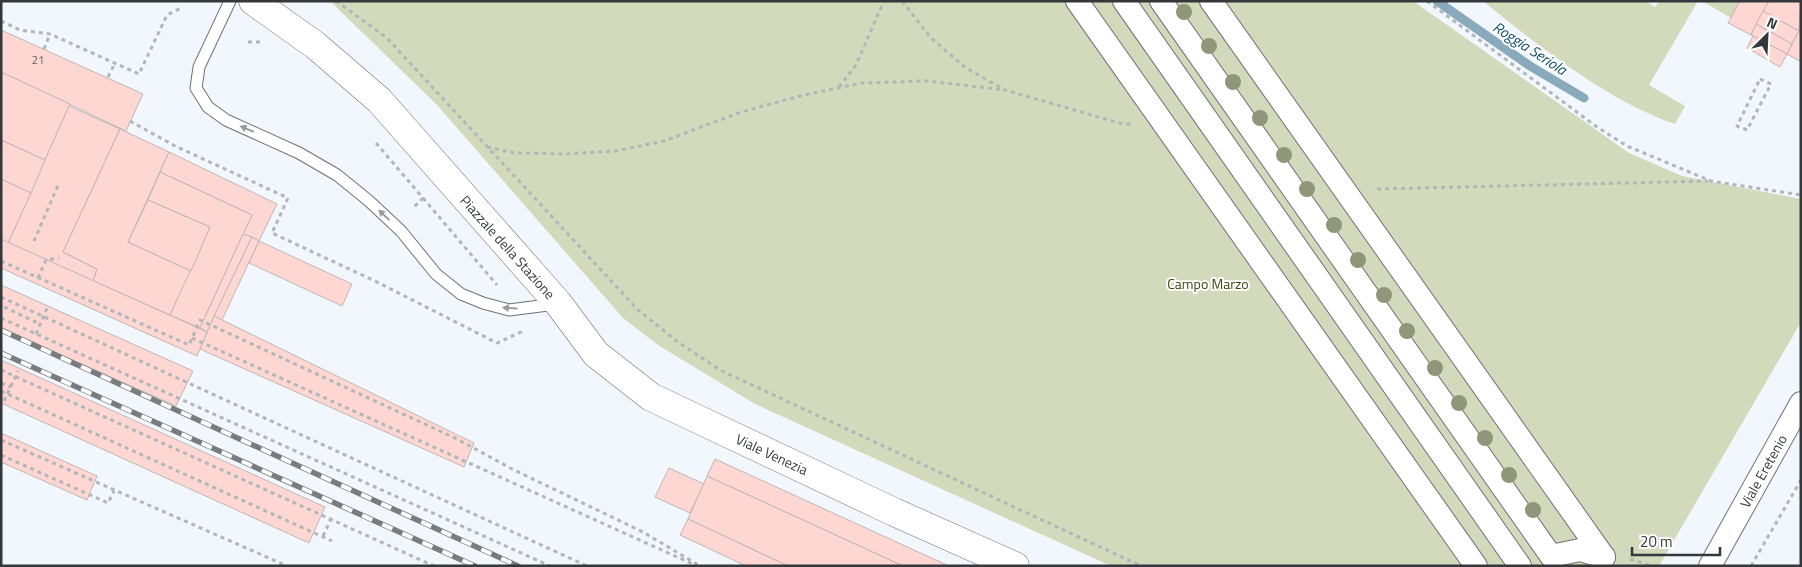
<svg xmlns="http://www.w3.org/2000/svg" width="1802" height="567" font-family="'Titillium Web',sans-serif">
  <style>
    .green { fill: #d3d9bb }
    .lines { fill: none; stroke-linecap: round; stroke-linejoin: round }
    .stream { stroke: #88aabc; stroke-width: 9 }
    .building { fill: #fed6d2; stroke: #bfb6b5 }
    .lane-casing { stroke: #6d7378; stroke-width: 13 }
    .street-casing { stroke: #6d7378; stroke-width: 24 }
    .secondary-casing { stroke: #6d7378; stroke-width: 29 }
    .path { stroke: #b1b6bb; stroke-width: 3; stroke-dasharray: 4 4; stroke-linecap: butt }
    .lane { stroke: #fff; stroke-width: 11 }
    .street { stroke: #fff; stroke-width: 22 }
    .secondary { stroke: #fff; stroke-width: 28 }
    .rail-casing { stroke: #787c7f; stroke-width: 5.5 }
    .rail { stroke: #fff; stroke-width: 4; stroke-dasharray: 11; stroke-linecap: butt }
    .tree { fill: #8f967a }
    .oneway { fill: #9a9c9c }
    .labels { text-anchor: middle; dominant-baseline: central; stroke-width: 4; stroke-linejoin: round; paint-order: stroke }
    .number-label { font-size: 11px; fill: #676060 }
    .street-label { font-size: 14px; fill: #35383a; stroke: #fff }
    .park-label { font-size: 14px; fill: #3f460f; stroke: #fff }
    .water-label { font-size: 15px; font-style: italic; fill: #084d67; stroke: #fff }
  </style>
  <rect width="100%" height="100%" fill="#f1f7fd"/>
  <g class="green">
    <path d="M330,1H1413L1629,153L1682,176L1801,199V322L1659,566H1111L755,404L658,345L623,318L437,105Z"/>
    <path d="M1483,1H1646L1655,7L1659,1H1698L1649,85L1685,106L1675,124C1610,102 1537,45 1483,1Z"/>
    <path d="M1702,1H1740L1731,18Z"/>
  </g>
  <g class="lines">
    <path class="stream" d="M1437,1L1530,66L1584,98"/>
  </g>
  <g class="building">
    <path d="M1740,1H1769L1751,35L1728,23Z"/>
    <path d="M1769,1H1801L1799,31L1763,11Z"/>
    <path d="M1763,11L1799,31L1792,44L1756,24Z"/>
    <path d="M1756,24L1792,44L1787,54L1751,35Z"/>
    <path d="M1801,27V62L1787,54Z"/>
    <path d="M1,30L143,94L126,131L1,72Z"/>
    <path d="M1753,36L1787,54L1780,67L1747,48Z"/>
    <path d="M1,72L70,104L45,160L1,140Z"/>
    <path d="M69,106L120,129L63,252L97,269L93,281L8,243Z"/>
    <path d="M120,129L169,152L128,242L191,271L170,315L93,281L97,269L63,252Z"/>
    <path d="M1,140L45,160L31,193L1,179Z"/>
    <path d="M169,152L277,204L259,241L243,234L252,215L160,172Z"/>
    <path d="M160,172L252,215L200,328L170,315L210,227L148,200Z"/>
    <path d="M1,179L31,193L8,243L1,239Z"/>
    <path d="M148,200L210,227L191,271L128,242Z"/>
    <path d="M243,234L252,237L207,332L200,328Z"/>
    <path d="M252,237L259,241L222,320L214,316Z"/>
    <path d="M1,239L207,332L197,356L1,268Z"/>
    <path d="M259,241L352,284L342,306L249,263Z"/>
    <path d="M1,285L193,371L176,406L1,328Z"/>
    <path d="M214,316L474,443L464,467L200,349Z"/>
    <path d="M1,360L325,507L309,543L1,403Z"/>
    <path d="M1,433L97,476L87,500L1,462Z"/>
    <path d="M715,459L949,566H903L707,476Z"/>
    <path d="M669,468L704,484L690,513L655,497Z"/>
    <path d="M707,476L903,566H788L688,519Z"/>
    <path d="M688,519L788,566H746L680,535Z"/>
  </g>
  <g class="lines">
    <defs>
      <path id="lane" d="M230,1L199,67L196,88L208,107L226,120L299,153L337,175L369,201L401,231L436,274L461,294L483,303L509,310L556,304"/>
      <g id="street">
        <path d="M1077,1L1476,566"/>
        <path d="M1124,1L1520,566"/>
        <path d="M1161,1L1551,556L1580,550L1604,557"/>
        <path d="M1211,1L1604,557"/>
        <path d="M1710,566L1801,403"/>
      </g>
      <path id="secondary" d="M253,1L315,45L379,100L558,303L596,354L651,397L894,512L1015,566"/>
    </defs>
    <use href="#lane" class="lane-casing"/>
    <use href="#street" class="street-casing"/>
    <use href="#secondary" class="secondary-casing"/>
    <g class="path">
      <path d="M336,1L387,38L638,310L678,342L720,370L1141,566"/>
      <path d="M902,1L931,38L966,68L1005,90L1123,124H1132"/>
      <path d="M1427,1L1597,127L1627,146L1711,181L1801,195"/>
      <path d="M1,21L20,30L50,34L139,74L167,15L183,7"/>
      <path d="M248,42H260"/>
      <path d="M44,49L50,34"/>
      <path d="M108,77L115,63"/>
      <path d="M1760,79L1771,84L1747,130L1737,126Z"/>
      <path d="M839,87L856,65L884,1"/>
      <path d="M130,121L175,146L288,198L272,233L375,281L497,343L521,332L519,328"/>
      <path d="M376,143L423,198L412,209"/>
      <path d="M487,147L515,153L567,154L616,151L664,141L741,112L804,95L861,83L928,81L1005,90"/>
      <path d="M1377,189L1708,181"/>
      <path d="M423,198L497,285"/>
      <path d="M34,241L59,183"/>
      <path d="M1,261L189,345L200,320L457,439L512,469L643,532L700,566"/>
      <path d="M38,278L46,260L59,258"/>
      <path d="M1,297L587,566"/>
      <path d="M4,307L40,324"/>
      <path d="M1,318L550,566"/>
      <path d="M36,334L47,308"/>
      <path d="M192,338L695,565"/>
      <path d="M1,370L434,566"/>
      <path d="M1,383L11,387"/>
      <path d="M1,391L332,541"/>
      <path d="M4,401L18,371"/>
      <path d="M1,440L287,566"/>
      <path d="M1,455L108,503L114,491"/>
      <path d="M323,536L331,519"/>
      <path d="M1630,559L1652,566"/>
      <path d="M1751,566L1801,480"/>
    </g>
    <use href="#lane" class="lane"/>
    <use href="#street" class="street"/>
    <use href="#secondary" class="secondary"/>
    <defs>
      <g id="rail">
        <path d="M1,330L518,566"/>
        <path d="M1,353L475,566"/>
      </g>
    </defs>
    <use href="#rail" class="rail-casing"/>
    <use href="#rail" class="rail"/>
  </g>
  <g class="tree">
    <circle cx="1184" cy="12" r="8"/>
    <circle cx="1209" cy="46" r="8"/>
    <circle cx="1233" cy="82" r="8"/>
    <circle cx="1260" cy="118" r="8"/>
    <circle cx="1284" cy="155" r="8"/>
    <circle cx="1307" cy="189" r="8"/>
    <circle cx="1334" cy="225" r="8"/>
    <circle cx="1358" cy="260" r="8"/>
    <circle cx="1384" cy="295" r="8"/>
    <circle cx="1407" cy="331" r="8"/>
    <circle cx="1435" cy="368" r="8"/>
    <circle cx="1459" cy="403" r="8"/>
    <circle cx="1485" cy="438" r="8"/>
    <circle cx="1509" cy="475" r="8"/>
    <circle cx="1533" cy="510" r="8"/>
  </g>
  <defs><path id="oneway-solid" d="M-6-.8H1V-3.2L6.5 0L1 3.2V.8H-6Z" transform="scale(1.25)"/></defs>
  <g class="oneway">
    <use href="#oneway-solid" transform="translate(247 129) rotate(-157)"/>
    <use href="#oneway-solid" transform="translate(384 215) rotate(-137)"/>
    <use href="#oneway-solid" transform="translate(510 308) rotate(-176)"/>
  </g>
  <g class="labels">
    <g class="number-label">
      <text x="38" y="60">21</text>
    </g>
    <g class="street-label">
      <text transform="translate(508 247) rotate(48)">Piazzale della Stazione</text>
      <text transform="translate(772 454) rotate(25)">Viale Venezia</text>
      <text transform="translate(1763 471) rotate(-61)">Viale Eretenio</text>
    </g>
    <g class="park-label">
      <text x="1208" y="283">Campo Marzo</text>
    </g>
    <g class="water-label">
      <text transform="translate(1530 48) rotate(33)">Roggia Seriola</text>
    </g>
  </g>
  <rect width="1802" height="567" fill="none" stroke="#35383a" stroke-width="5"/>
  <g transform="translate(1767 35) rotate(24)" stroke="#ffffff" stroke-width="4" paint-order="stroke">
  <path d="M0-4L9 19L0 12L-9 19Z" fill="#35383a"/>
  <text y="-8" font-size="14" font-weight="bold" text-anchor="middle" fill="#35383a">N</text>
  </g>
  <path d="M1632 547v8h88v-8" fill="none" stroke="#35383a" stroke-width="2.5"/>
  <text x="1640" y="547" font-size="15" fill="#35383a" stroke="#ffffff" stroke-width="4" paint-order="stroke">20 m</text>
</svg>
